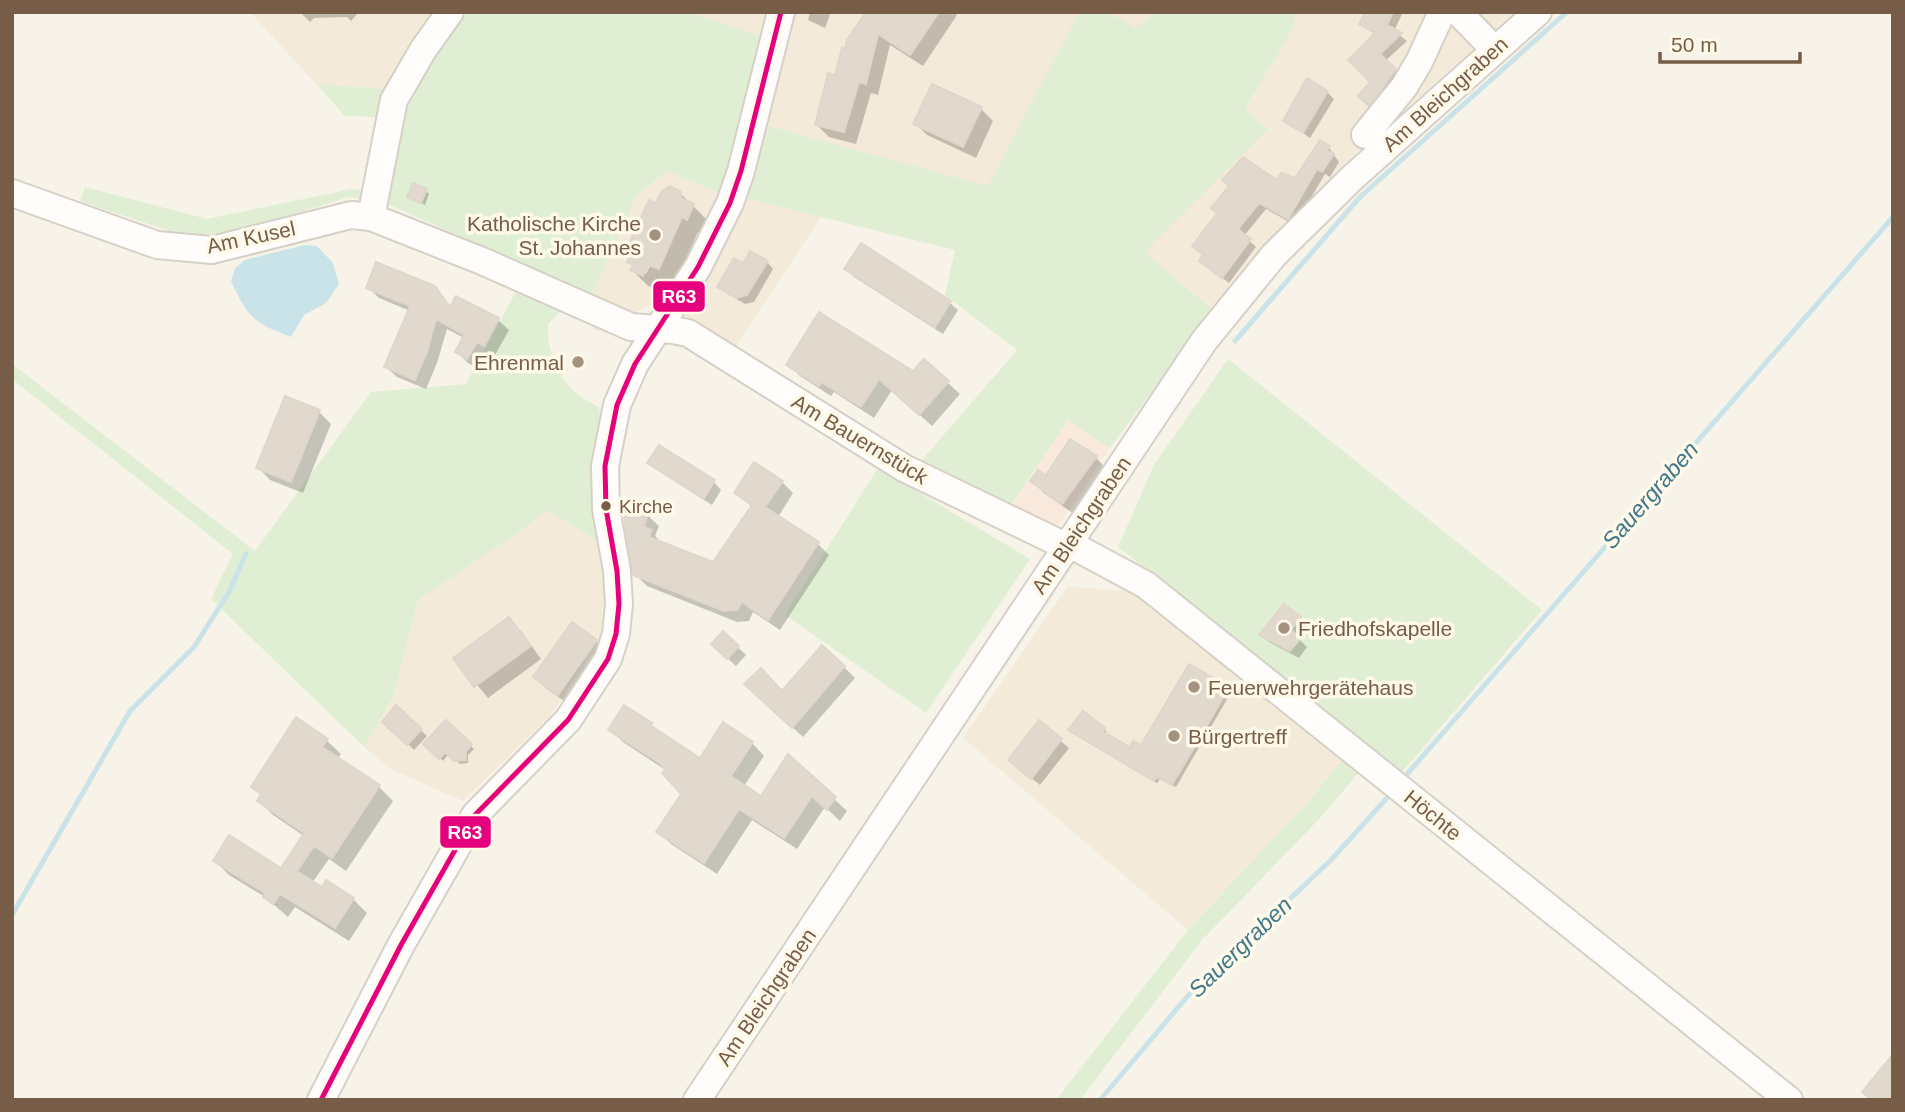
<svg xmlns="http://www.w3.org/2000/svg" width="1905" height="1112" font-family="Helvetica,sans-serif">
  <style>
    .residential { fill: #f3ead9 }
    .commercial { fill: #f8e9dc }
    .green { fill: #e0efd3 }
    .water { fill: #cae3e8 }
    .shadow { fill: #0003; fill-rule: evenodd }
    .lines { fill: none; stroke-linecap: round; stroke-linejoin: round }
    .stream { stroke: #cae3e8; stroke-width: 5 }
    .building { fill: #e2d9ce; stroke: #e0d7cb; stroke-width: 2 }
    .minor-casing { stroke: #d6d0c7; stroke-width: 30 }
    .minor { stroke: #fefdfc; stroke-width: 26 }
    .bus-1-casing { stroke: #fff9ea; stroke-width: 10 }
    .bus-1 { stroke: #e5007d; stroke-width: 5 }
    .poi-dot { fill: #a49280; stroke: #fff9ea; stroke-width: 2.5 }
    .bus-dot { fill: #775d48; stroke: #fff9ea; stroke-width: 2.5 }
    .labels { text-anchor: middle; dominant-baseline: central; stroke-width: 7; stroke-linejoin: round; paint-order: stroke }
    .bus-label { font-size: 19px; fill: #775d48; stroke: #fff9ea; text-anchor: start }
    .street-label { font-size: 21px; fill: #775d48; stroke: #fff9ea }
    .poi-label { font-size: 21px; fill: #775d48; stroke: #fff9ea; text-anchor: start }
    .water-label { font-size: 23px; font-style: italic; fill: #41788b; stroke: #fff9ea }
    .line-badge { stroke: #fff9ea; stroke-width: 2.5 }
    .badge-label { font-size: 19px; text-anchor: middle; font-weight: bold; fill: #fff }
  </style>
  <rect width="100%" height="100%" fill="#f7f3e9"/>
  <g class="residential">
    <path d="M250,12H466L414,91L316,84Z"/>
    <path d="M689,12H1079L988,187L768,126L785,44Z"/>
    <path d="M1107,12H1155L1136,29Z"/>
    <path d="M1291,12H1514L1346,162L1285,224L1213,310L1143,252L1268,128L1245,109L1295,24Z"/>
    <path d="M667,171L734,200L748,199L821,217L735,348L661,300L597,332L587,321L563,309L592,294L637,195Z"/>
    <path d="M546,510L600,542L606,578L600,637L551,715L463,801L392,770L364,747L393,697L418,600L521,531Z"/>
    <path d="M1068,586L1134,592L1344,758L1307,803L1188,930L963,738Z"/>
  </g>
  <path class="commercial" d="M1068,420L1110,448L1059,525L1012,505Z"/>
  <g class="green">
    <path d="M466,12H689L760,36L720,193L667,171L637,195L592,294L385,203L349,197L242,230L213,235L169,231L80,201L85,187L207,219L352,189L387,195L399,118L345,116L316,84L414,91Z"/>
    <path d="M1079,12H1107L1136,28L1155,12H1291L1296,24L1245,108L1268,129L1144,252L1213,310L1110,448L1068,420L1012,504L922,460L1017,350L945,295L955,250L748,199L768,126L988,186Z"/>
    <path d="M519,286L563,309L548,324C547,362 563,390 599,407L601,433L600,542L546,510L521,531L418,600L393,697L364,747L211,599L233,554L12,379V364L255,551L371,392L466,384Z"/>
    <path d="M1228,359L1542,610L1402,772L1118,547L1154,465Z"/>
    <path d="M878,468L1030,559L926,713L785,615Z"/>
    <path d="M1344,758L1360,771L1322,816L1202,940L1080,1100H1056L1188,930L1307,803Z"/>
  </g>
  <path class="water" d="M305,245L317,246L333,263L339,284L326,303L304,315L291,337C254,323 248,318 231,281L235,268L245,260Z"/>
  <g class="shadow">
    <path d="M300,12H359L351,21L347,17L314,18L310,22Z"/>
    <path d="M810,12H827L830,15L825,28L808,20Z"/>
    <path d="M868,12H954L957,15L923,66L890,45L878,95L871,93L856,144L829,137L817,125L846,50Z"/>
    <path d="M1367,12H1403L1394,31L1407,41L1385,61L1402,77L1376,111L1360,96L1373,82L1376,35L1361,24Z"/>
    <path d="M1327,92L1334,99L1310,138L1286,121Z"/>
    <path d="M981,109L993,121L976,158L927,135L915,123Z"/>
    <path d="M1329,148L1339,162L1330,177L1325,174L1295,225L1266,209L1244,236L1256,247L1229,283L1201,261L1278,182L1296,180Z"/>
    <path d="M426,190L429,194L425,205L410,197Z"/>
    <path d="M679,192L709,222L703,234L698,232L675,284L665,280L659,291L648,286L632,270L634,266L629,262L631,257L627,253L657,205ZM651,256L654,258L646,274L643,271Z"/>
    <path d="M861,246L950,303L958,310L943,334L854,277L846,269Z"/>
    <path d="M767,262L773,269L754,302L745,304L726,293L720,287L743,265Z"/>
    <path d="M368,287H434L452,308L498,320L509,330L495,355L488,351L478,369L468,363L457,352L464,338L447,329L437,363L426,389L397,377L386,367L410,311L379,298Z"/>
    <path d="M924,361L960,394L932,426L892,390L874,418L834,392L831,396L800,376L788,364L913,374Z"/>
    <path d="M319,412L331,424L303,493L270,480L258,467Z"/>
    <path d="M1096,458L1107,469L1074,514L1044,493L1032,481Z"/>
    <path d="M649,463L714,482L721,490L712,505L657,470Z"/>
    <path d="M782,482L793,493L778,517L818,544L829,555L780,630L753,612L749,621L737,622L647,586L635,574L624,506L647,515L659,526L655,536L662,543L714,565L752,507L736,493Z"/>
    <path d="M509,619L521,631L541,659L488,698L455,658Z"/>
    <path d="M1300,619L1307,626L1298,638L1307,647L1299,658L1269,642L1261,634Z"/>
    <path d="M723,633L746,655L736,666L721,652Z"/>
    <path d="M596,641L608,653L571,706L547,689L535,677Z"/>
    <path d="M844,667L855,678L803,737L757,695L782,693Z"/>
    <path d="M1212,680L1215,683L1214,685L1229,696L1176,787L1160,779L1157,783L1074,733L1103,729L1107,732L1105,734L1131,749L1141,748Z"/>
    <path d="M397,708L427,736L414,750L384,721Z"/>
    <path d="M446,722L474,749L468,755V763L460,764L449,754L443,761L426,744Z"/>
    <path d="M1039,723L1069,748L1040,785L1018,768Z"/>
    <path d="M651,724L661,735L700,760L752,743L764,756L744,786L761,798L789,757L847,811L840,821L825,807L797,849L752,820L717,874L671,844L658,832L683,794L667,771L623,742L610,730Z"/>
    <path d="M326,740L341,754L337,759L379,787L393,801L346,871L329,859L312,883L322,889L353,899L367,913L349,941L295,907L288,917L265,897L229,875L215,861L282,871L304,836L273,815L259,801L262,796L253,787Z"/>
  </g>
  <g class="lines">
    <g class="stream">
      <path d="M1235,341L1360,197L1567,12"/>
      <path d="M1408,773L1893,217"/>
      <path d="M12,915L130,711L194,647L229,592L246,554"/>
      <path d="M1100,1100L1192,991L1330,861L1386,799"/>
    </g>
  </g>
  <g class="building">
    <path d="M866,12H939L910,55L878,34L866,84L859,82L844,132L815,125L828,73L835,75L842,48H845L847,40Z"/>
    <path d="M1365,12H1393L1387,25L1402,33L1380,54L1396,69L1369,106L1358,96L1370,82L1348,60L1375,33L1359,24Z"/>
    <path d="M1307,78L1328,91L1303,133L1283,121Z"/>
    <path d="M932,84L982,107L963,147L913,124Z"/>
    <path d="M1320,140L1330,146L1327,151L1334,154L1322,172L1317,169L1288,219L1259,203L1238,229L1251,239L1222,278L1199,261L1203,255L1192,246L1217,213L1211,208L1229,186L1222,180L1243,157L1277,180L1281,173L1295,178Z"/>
    <path d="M413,183L427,189L421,203L407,197Z"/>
    <path d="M670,186L680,191L681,198L694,204L687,220L682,217L659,269L648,265L643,276L630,270L633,265L627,262L630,256L625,253L649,200L656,203L661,192Z"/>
    <path d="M861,243L951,301L935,327L844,269Z"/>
    <path d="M750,251L768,261L747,295L737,298L717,287L734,258L743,263Z"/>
    <path d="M376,262L435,286L450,307L456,296L499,318L484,346L477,342L467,359L455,352L464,335L436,319L427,352L415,380L384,367L410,306L366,288Z"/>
    <path d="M819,312L913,371L924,359L949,381L919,415L879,379L861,407L821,382L819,386L786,365Z"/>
    <path d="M285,396L320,410L291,482L256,468Z"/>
    <path d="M1070,439L1097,456L1062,504L1030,481L1038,470L1046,475Z"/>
    <path d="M659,445L715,480L704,498L647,463Z"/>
    <path d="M754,462L783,481L765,507L819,542L768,620L742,602L737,610L724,611L633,575L622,503L648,513L644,527L652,530L649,537L713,562L752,505L734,493Z"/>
    <path d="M1284,604L1301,617L1291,630L1301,638L1290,651L1259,635Z"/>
    <path d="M509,617L531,646L474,687L453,658Z"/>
    <path d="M572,622L597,640L558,695L533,677Z"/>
    <path d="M723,631L739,646L727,659L711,644Z"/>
    <path d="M822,645L845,666L792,728L744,684L761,668L782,691Z"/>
    <path d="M1189,664L1213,678L1211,682L1227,691L1172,785L1157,777L1154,781L1068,730L1083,711L1105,728L1102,731L1130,747L1133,741L1141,745Z"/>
    <path d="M396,705L422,729L407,745L382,722Z"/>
    <path d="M624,705L652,723L650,725L700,758L723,722L753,742L731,776L761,796L788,754L836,797L827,810L812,796L784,838L739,809L704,863L656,832L681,794L662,773L666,769L658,762L608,730Z"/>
    <path d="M296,717L328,739L322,747L380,785L332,858L314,846L297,871L322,887L326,880L354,898L335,928L280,894L273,904L263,897L265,893L213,861L229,835L281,868L304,833L257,801L261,794L251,787Z"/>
    <path d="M446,720L472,744L466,751V760L454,761L445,752L439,759L423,744Z"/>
    <path d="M1039,720L1062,739L1031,779L1008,760Z"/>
    <path d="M1893,1054V1100H1872L1862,1092Z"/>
  </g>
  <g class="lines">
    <defs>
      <g id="minor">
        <path d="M1458,12L1494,49"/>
        <path d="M1365,135L1404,87L1419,62L1442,12"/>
        <path d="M12,193L157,245L212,250L351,215L371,217L482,261L631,327L673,330L688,333L904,468L1057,542L1079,549L1146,585L1789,1100"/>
        <path d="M371,217L394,100L423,50L450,12"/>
        <path d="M321,1100L401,945L475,815L568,720L608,659L616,634L619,604L617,571L606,509L605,466L617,405L635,364L698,267L730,203L741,171L781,12"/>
        <path d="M697,1100L1204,341L1274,255L1352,178L1538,12"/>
      </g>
    </defs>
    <use href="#minor" class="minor-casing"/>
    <use href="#minor" class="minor"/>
    <defs>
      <path id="bus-1" d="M321,1100L401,945L475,815L568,720L608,659L616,634L619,604L617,571L606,509L605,466L617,405L635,364L698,267L730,203L741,171L781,12"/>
    </defs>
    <use href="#bus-1" class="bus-1-casing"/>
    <use href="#bus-1" class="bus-1"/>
  </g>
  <g class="poi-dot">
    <circle cx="655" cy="235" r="7"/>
    <circle cx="578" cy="362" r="7"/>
    <circle cx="1284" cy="628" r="7"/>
    <circle cx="1194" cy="687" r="7"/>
    <circle cx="1174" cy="736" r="7"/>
  </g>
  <circle class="bus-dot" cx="606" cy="506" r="6"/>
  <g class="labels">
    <g class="bus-label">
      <text x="619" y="506">Kirche</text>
    </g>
    <g class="street-label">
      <text transform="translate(1445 94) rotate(-42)">Am Bleichgraben</text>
      <text transform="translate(251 237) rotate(-12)">Am Kusel</text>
      <text transform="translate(860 439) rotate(31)">Am Bauernstück</text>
      <text transform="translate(1081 525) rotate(-56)">Am Bleichgraben</text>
      <text transform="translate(1433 815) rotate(39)">Höchte</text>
      <text transform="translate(766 997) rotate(-56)">Am Bleichgraben</text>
    </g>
    <g class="poi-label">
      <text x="641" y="223" text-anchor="end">Katholische Kirche<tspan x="641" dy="24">St. Johannes</tspan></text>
      <text x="564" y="362" text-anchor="end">Ehrenmal</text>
      <text x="1298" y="628">Friedhofskapelle</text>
      <text x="1208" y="687">Feuerwehrgerätehaus</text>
      <text x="1188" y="736">Bürgertreff</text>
    </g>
    <g class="water-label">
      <text transform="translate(1650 495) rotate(-49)">Sauergraben</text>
      <text transform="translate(1240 947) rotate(-44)">Sauergraben</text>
    </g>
  </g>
  <g class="line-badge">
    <rect x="652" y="280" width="54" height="33" rx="7" fill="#e5007d"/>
    <rect x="439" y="815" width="53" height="34" rx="7" fill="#e5007d"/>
  </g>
  <g class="badge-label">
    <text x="679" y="303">R63</text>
    <text x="465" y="839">R63</text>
  </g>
  <rect width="1905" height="1112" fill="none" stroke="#775d48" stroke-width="28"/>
  <path d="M1660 52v10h140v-10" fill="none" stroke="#775d48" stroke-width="3.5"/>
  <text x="1671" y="52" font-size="21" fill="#775d48" stroke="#fff9ea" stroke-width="5" paint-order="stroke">50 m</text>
</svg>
